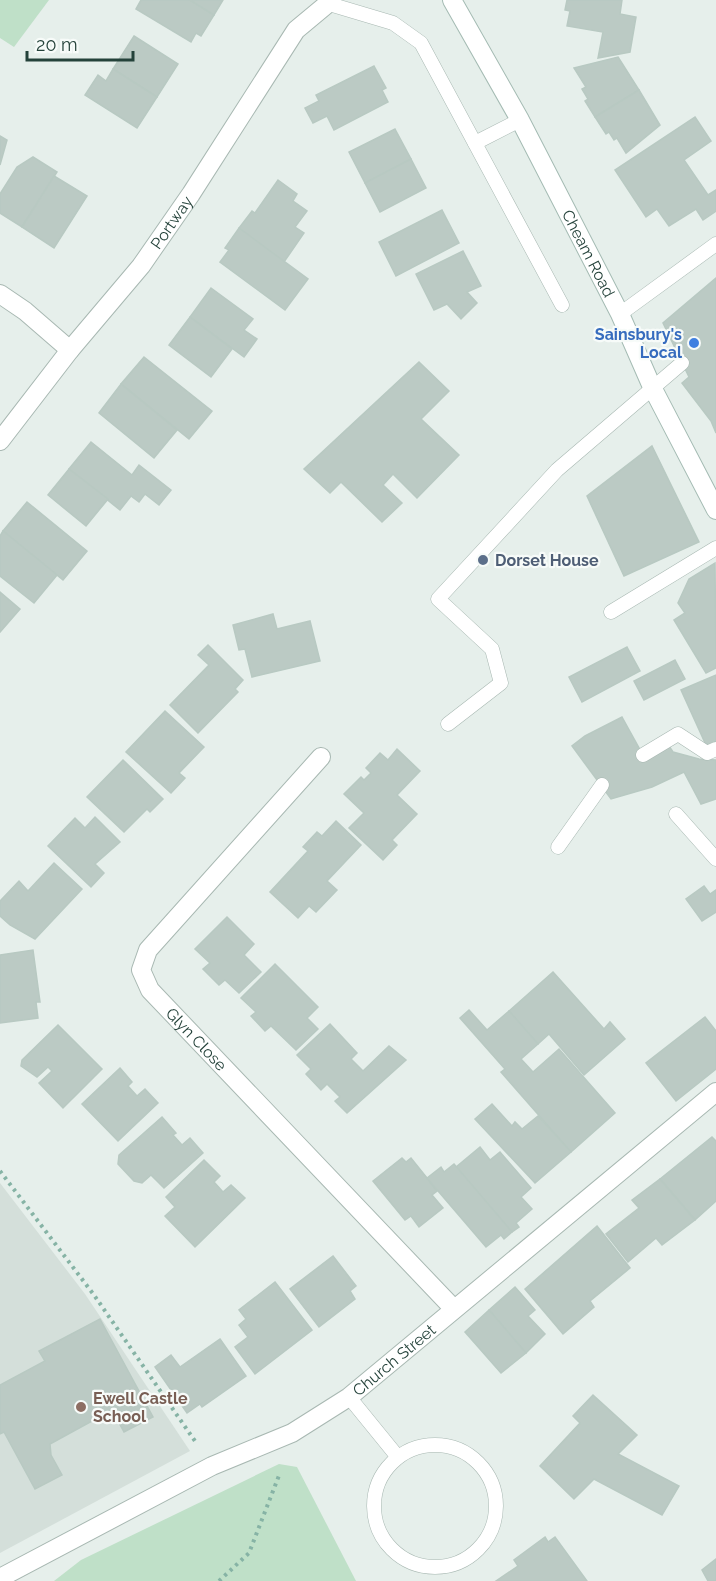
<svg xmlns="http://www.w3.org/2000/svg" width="716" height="1581" font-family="Raleway,sans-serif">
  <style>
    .built { fill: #d4dfda }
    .green { fill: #bfe0c8 }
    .building { fill: #bbcac4; stroke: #b8c9c2; stroke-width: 1.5 }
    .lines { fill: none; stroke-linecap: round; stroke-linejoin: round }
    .lane-casing { stroke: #a8b8b2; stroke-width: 15 }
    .street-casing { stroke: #a8b8b2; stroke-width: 20 }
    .secondary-casing { stroke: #a4bbb3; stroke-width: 20 }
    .path { stroke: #86b3a5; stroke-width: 4; stroke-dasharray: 3 4.5; stroke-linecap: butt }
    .lane { stroke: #fff; stroke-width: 14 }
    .street { stroke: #fff; stroke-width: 18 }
    .secondary { stroke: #fff; stroke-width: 18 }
    .shop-dot { fill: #3f7fe0; stroke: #f7fbf9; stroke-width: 2 }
    .service-dot { fill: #5c6f8a; stroke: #f7fbf9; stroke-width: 2 }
    .education-dot { fill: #8d6e63; stroke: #f7fbf9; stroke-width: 2 }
    .labels { text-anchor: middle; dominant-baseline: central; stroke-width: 4.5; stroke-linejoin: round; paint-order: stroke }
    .street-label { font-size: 16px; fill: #24423a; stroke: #f7fbf9 }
    .shop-label { font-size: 16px; font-weight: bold; fill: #366cbe; stroke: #f7fbf9; text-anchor: end }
    .service-label { font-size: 16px; font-weight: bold; fill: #4e5e75; stroke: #f7fbf9; text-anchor: start }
    .education-label { font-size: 16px; font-weight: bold; fill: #785e54; stroke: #f7fbf9; text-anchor: start }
  </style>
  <rect width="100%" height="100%" fill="#e6efeb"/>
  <path class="built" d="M0,1183L85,1294L190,1451L0,1553Z"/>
  <g class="green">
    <path d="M0,0H49L14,47L0,38Z"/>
    <path d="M279,1464L297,1467L356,1581H54L81,1560Z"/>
  </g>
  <g class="building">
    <path d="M141,0H190L214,15L201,36L196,33L191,42L136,9Z"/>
    <path d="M190,0H223L214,15Z"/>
    <path d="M567,0H622L620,14L636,17L630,52L598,58L603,32L567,26L570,11L565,10Z"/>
    <path d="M134,36L178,64L157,97L113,69Z"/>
    <path d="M618,57L639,90L595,117L585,101L588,99L582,89L586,87L574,68Z"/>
    <path d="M374,66L386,88L382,90L388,102L334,130L327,116L313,123L305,108L319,101L316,95Z"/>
    <path d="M113,69L157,97L137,128L85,95L98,75L106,81Z"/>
    <path d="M639,90L660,125L626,153L617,138L614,140L609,132L606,134L595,117Z"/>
    <path d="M695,117L711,141L684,160L708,195L716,190V211L703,220L696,209L669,226L657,209L646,217L615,170Z"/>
    <path d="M395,129L411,159L365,183L349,152Z"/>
    <path d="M0,136L7,140L0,165Z"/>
    <path d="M33,157L57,172L22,227L0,213V194L17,167Z"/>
    <path d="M411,159L426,188L380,212L365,183Z"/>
    <path d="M54,176L87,196L54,248L22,227Z"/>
    <path d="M278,180L297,194L293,201L307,211L295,227L304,233L284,262L239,228L252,211L255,213Z"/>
    <path d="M442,210L459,243L396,276L379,242Z"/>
    <path d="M239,228L308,279L285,310L220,262L229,250L225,248Z"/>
    <path d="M463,251L481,286L467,292L477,303L461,319L447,304L434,310L416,274Z"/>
    <path d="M716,278V433L711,421L682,383L689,377L663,323Z"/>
    <path d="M211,288L253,319L244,330L257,339L244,357L190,317Z"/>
    <path d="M190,317L232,349L211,377L169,345Z"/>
    <path d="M144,357L212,411L189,439L121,384Z"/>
    <path d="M419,362L449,391L421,419L459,455L417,498L393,474L383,485L402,503L382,522L341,482L330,493L304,469Z"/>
    <path d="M121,384L177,430L154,458L99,413Z"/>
    <path d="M91,442L132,475L139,465L171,490L159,505L145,494L139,502L131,496L120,510L69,469Z"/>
    <path d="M652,446L699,542L624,576L587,496Z"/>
    <path d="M69,469L108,499L86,526L48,495Z"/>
    <path d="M27,502L87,551L63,580L3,531Z"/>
    <path d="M3,531L57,575L34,603L0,576V536Z"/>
    <path d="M715,563L716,668L706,673L674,620L685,613L678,603L689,579Z"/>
    <path d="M0,592L20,609L0,632Z"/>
    <path d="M273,614L277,629L310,621L320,661L252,677L245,649L239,650L233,625Z"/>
    <path d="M208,645L243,680L235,689L238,692L198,733L170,705L209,665L198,655Z"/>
    <path d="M627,647L640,671L582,702L569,677Z"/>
    <path d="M675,660L685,679L644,700L634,681Z"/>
    <path d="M716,675V741L706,745L681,690Z"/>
    <path d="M165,711L204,747L179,773L185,778L171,793L126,752Z"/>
    <path d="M622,717L643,755L667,743L673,752L699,759L716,760V799L701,804L684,772L652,787L611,799L572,746L585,736Z"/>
    <path d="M397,749L420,771L397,795L417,814L392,840L397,845L383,860L349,828L364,813L344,794L361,777L364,780L371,773L366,768L380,753L388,760Z"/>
    <path d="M123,760L163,799L150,812L147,809L124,832L87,797Z"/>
    <path d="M95,817L120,842L95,864L104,873L91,887L48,846L75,818L85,828Z"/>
    <path d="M336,821L361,845L327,881L337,890L316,912L309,906L298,918L270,892L308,851L303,847L317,832L322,836Z"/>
    <path d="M54,863L82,889L35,939L10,925L0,916V901L19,881L28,891Z"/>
    <path d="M704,886L710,894L716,890V912L702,921L686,899Z"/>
    <path d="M227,917L254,944L244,955L261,972L239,993L225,980L219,985L203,969L210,963L195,949Z"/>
    <path d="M33,950L40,1002H36L38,1018L0,1023V955Z"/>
    <path d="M275,964L318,1007L307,1018L318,1029L296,1050L271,1026L265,1031L251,1016L256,1012L241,998Z"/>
    <path d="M553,972L604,1029L610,1022L625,1039L584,1075L549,1034L538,1044L509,1011Z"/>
    <path d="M469,1010L487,1030L509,1011L538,1044L521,1059L533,1072L559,1049L615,1113L571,1152L501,1072L505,1069L460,1018Z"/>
    <path d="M705,1017L716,1031V1069L676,1101L646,1063Z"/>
    <path d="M330,1024L357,1053L351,1059L363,1071L389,1046L406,1060L347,1113L335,1101L340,1097L327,1084L321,1090L306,1074L311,1069L297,1055Z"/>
    <path d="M58,1025L102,1069L63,1108L39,1083L52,1071L48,1067L37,1077L21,1066L22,1060Z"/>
    <path d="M120,1068L132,1082L128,1086L137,1096L145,1089L158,1103L118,1141L82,1104Z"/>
    <path d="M492,1104L512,1126L515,1122L522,1129L538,1116L571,1152L535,1183L475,1119Z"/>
    <path d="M162,1117L176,1133L173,1135L182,1145L190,1138L203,1153L164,1188L151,1175L142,1183L134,1181L118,1164L119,1155Z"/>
    <path d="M712,1137L716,1141V1201L695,1220L660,1179Z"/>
    <path d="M480,1147L490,1160L500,1152L531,1188L521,1197L532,1209L516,1223L519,1227L512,1232L456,1167Z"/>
    <path d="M402,1158L406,1162L411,1158L427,1178L437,1191L432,1195L443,1208L419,1227L411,1216L405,1220L373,1181Z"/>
    <path d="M204,1160L220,1176L214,1182L223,1192L231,1185L245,1198L195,1247L165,1216L175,1207L166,1197Z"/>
    <path d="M454,1164L512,1232L504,1239L501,1235L486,1247L427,1178L441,1167L444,1172Z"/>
    <path d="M660,1179L695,1220L662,1245L656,1238L628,1262L606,1234L639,1208L632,1200Z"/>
    <path d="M597,1226L630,1268L590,1301L594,1307L563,1334L525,1289Z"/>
    <path d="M333,1256L356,1286L350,1291L355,1299L319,1327L290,1289Z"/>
    <path d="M275,1282L312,1330L255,1374L235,1347L248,1337L239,1325L246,1319L239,1310Z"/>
    <path d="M515,1287L535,1310L528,1316L545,1334L526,1353L489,1310Z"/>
    <path d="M489,1310L526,1353L501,1373L465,1332Z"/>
    <path d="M100,1319L153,1417L124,1432L112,1410L50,1444L51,1455L62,1475L35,1489L4,1432L0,1434V1385L45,1361L39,1351Z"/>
    <path d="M220,1339L246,1376L202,1407L200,1404L187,1413L155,1367L171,1355L180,1367Z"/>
    <path d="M593,1395L637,1435L618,1454L679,1486L662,1515L594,1479L574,1499L540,1466L580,1423L573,1416Z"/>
    <path d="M545,1537L548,1542L555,1537L587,1581H496L518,1566L514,1560Z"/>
    <path d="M716,1559V1581H708L702,1570Z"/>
  </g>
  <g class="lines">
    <defs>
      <g id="lane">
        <path d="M326,3L393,23L421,43L562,305"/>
        <path d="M475,143L520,120"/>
        <path d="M620,314L716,244"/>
        <path d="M611,612L716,548"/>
        <path d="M448,724L501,683L492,649L438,599L557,470L682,363"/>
        <path d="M643,755L678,734L707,753L716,749"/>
        <path d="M676,814L716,859"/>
        <path d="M558,847L602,785"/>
        <path d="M349,1397L397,1456"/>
        <circle cx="435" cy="1506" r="61"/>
      </g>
      <g id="street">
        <path d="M0,294L25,311L70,350"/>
        <path id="s1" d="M0,441L70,350L141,266L191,194L296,30L332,0"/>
        <path id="s2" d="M321,757L148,950L141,970L150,990L453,1308"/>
        <path id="s3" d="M0,1578L212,1466L292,1433L349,1397L716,1092"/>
      </g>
      <g id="secondary">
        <path id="s4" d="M452,0L520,120L620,314L652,387L716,510"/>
      </g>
    </defs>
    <use href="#lane" class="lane-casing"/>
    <use href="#street" class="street-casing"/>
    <use href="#secondary" class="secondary-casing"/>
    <g class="path">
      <path d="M0,1171L94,1295L197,1444"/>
      <path d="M219,1581L249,1553L280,1473"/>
    </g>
    <use href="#lane" class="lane"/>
    <use href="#street" class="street"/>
    <use href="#secondary" class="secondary"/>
  </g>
  <circle class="shop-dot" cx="694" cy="343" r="6"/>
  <circle class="service-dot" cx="483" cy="560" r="6"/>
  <circle class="education-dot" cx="81" cy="1407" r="6"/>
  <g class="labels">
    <g class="street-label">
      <text stroke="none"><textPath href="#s1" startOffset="278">Portway</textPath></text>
      <text stroke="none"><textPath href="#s4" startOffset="288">Cheam Road</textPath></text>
      <text stroke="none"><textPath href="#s2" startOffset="370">Glyn Close</textPath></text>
      <text stroke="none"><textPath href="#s3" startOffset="452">Church Street</textPath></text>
    </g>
    <g class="shop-label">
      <text x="682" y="334">Sainsbury's<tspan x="682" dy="18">Local</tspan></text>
    </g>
    <g class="service-label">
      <text x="495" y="560">Dorset House</text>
    </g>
    <g class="education-label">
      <text x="93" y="1398">Ewell Castle<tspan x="93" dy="18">School</tspan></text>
    </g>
  </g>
  <path d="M27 51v9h106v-9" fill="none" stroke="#24423a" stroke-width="3"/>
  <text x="36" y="51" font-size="18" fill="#24423a" stroke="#f7fbf9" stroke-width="4.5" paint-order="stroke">20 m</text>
</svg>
